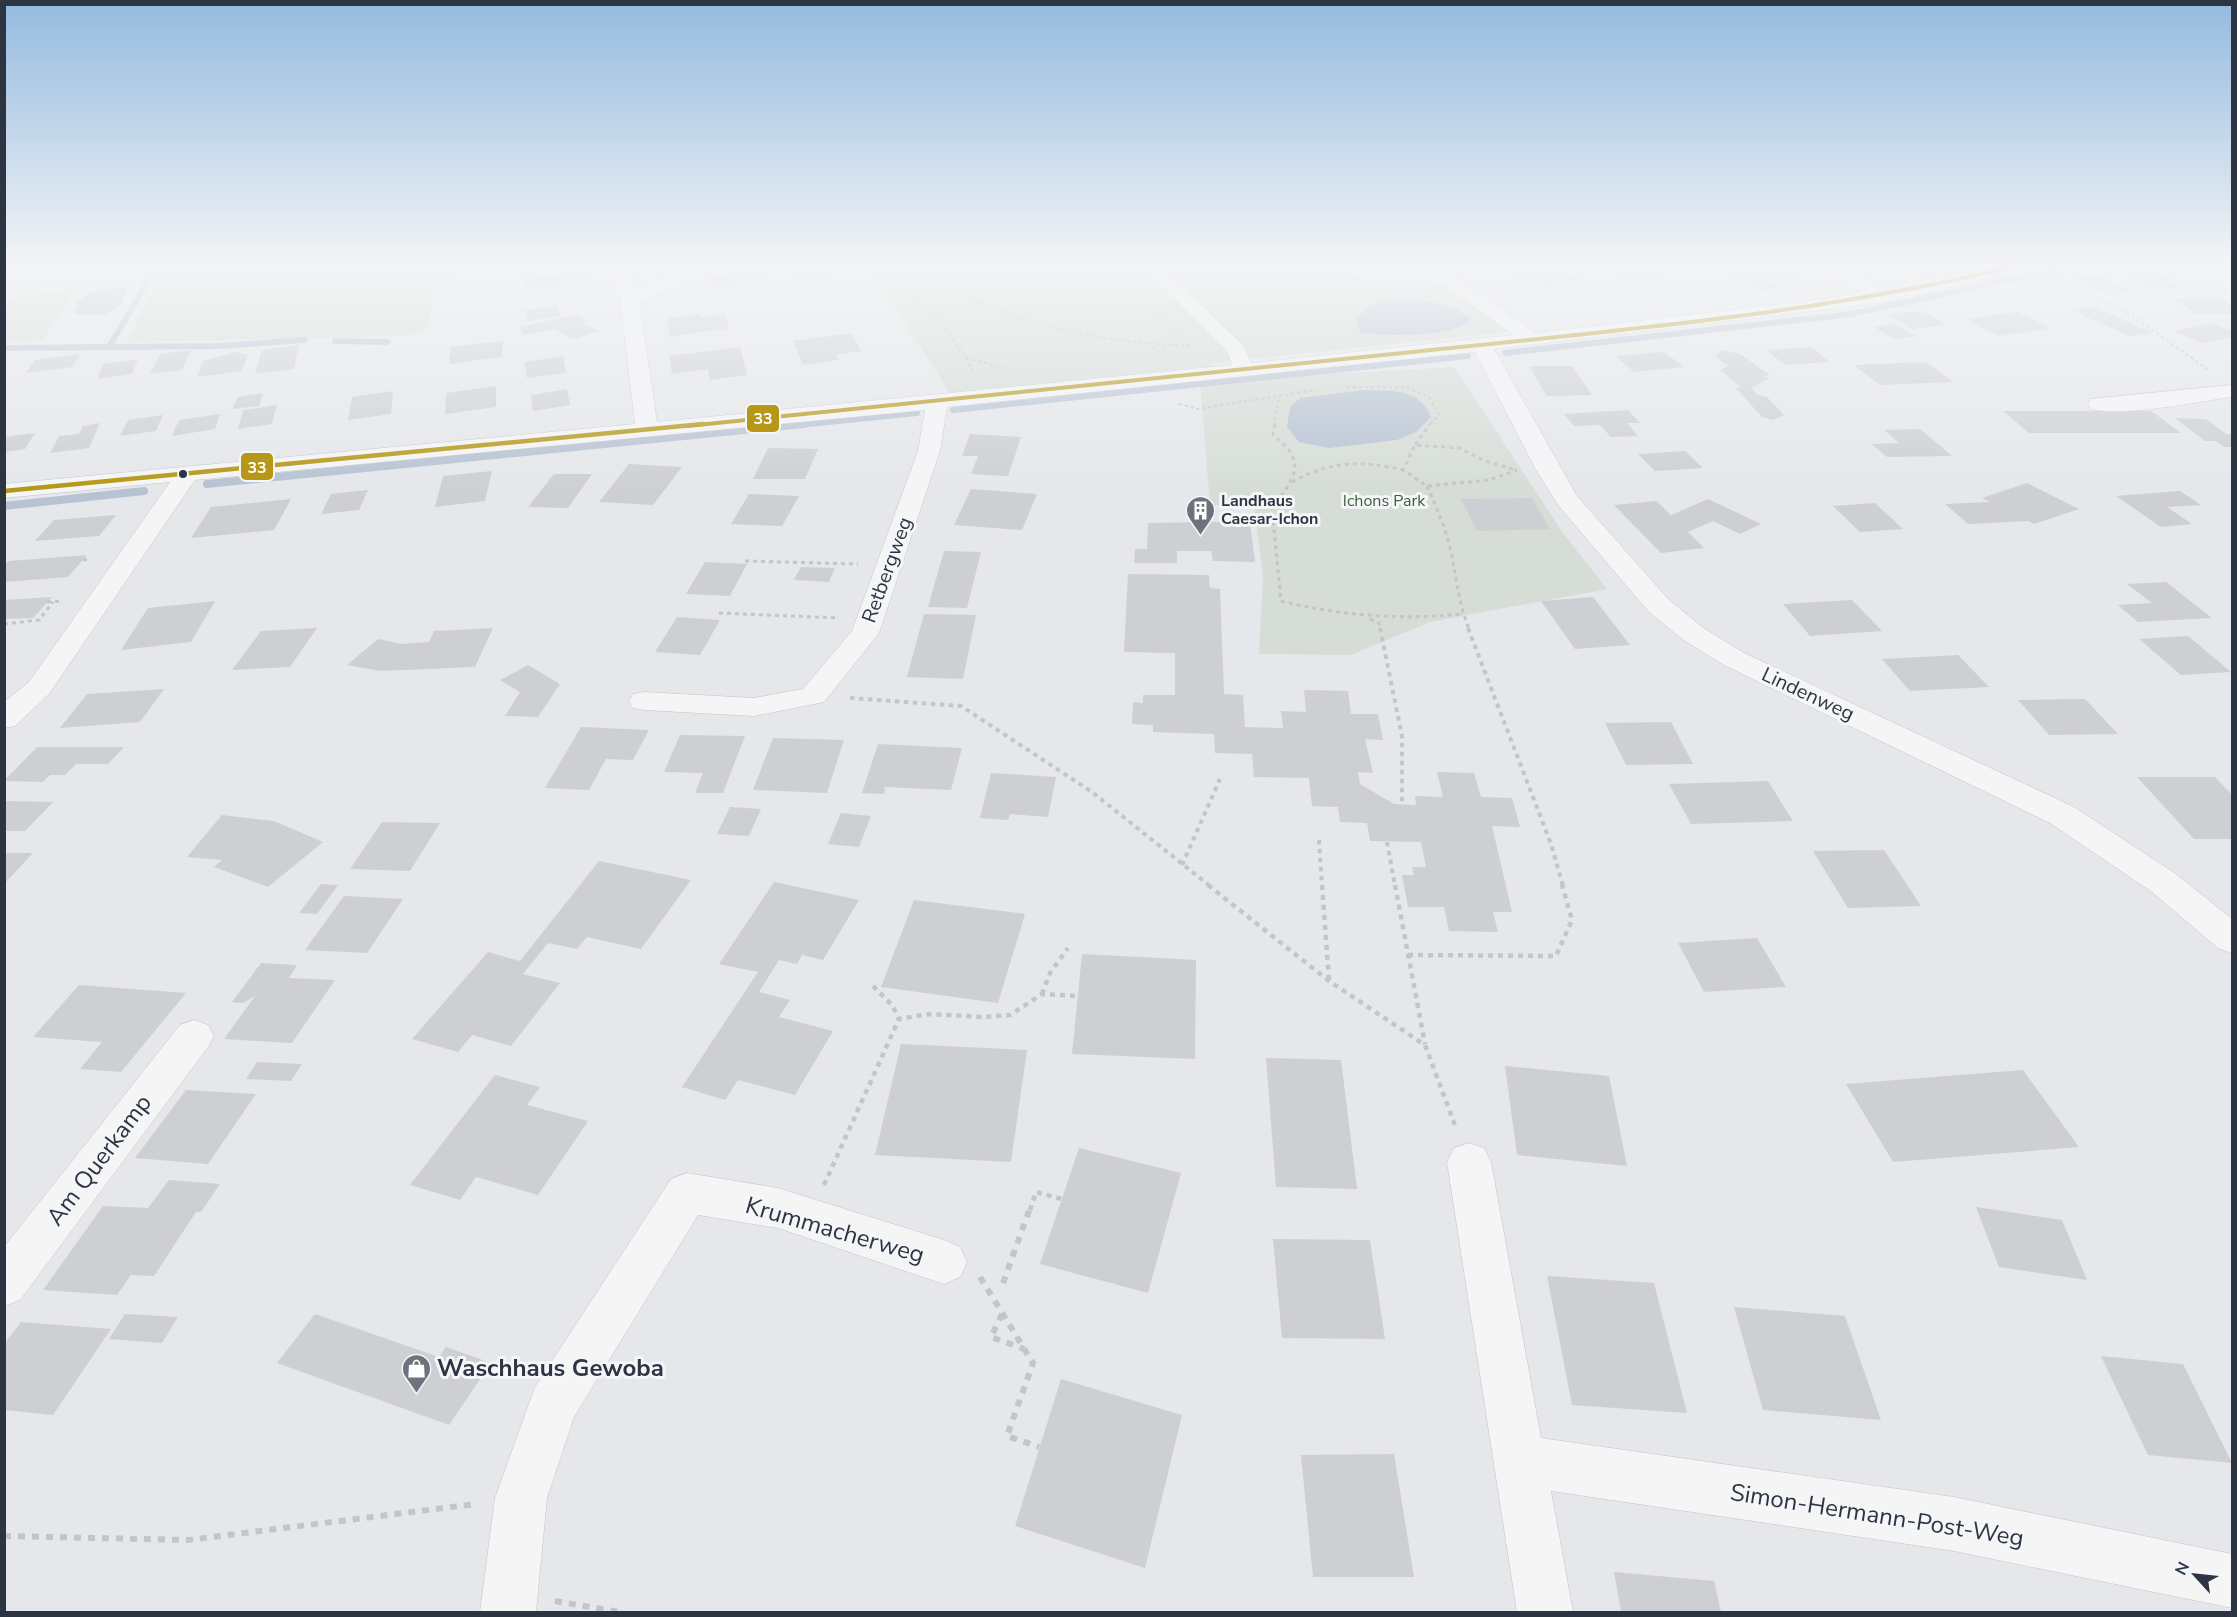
<svg xmlns="http://www.w3.org/2000/svg" width="2237" height="1617" font-family="'Nunito Sans',sans-serif">
  <style>
    .green { fill: #d6ddd6 }
    .water { fill: #b7c3d2 }
    .lines { fill: none; stroke-linecap: round; stroke-linejoin: round }
    .stream-far1 { stroke: #b7c3d2; stroke-width: 6 }
    .stream { stroke: #b7c3d2; stroke-width: 8 }
    .building { fill: #cecfd2 }
    .minor-casing { stroke: #c3c5c8; stroke-width: 1 }
    .path-far4 { stroke: #c3c5c8; stroke-width: 2; stroke-dasharray: 3 3; stroke-linecap: butt }
    .path-far3 { stroke: #c3c5c8; stroke-width: 3; stroke-dasharray: 4 4; stroke-linecap: butt }
    .path-far2 { stroke: #c3c5c8; stroke-width: 4; stroke-dasharray: 4.5 4.5; stroke-linecap: butt }
    .path-far1 { stroke: #c3c5c8; stroke-width: 4.5; stroke-dasharray: 5 5; stroke-linecap: butt }
    .path { stroke: #c3c5c8; stroke-width: 6; stroke-dasharray: 7 7; stroke-linecap: butt }
    .minor { fill: #f5f5f6; fill-rule: evenodd }
    .bus-1-far1-casing { stroke: #f4f6f8; stroke-width: 7 }
    .bus-1-casing { stroke: #f4f6f8; stroke-width: 8 }
    .bus-1-far1 { stroke: #b69717; stroke-width: 4 }
    .bus-1 { stroke: #b69717; stroke-width: 4.5 }
    .bus-dot { fill: #2d3442; stroke: #f4f6f8; stroke-width: 2 }
    .labels { text-anchor: middle; dominant-baseline: central; stroke-width: 6; stroke-linejoin: round; paint-order: stroke }
    .far-poi-label { font-size: 16px; font-weight: bold; fill: #2d3442; stroke: #f4f6f8; text-anchor: start }
    .far-park-label { font-size: 16px; fill: #415d3c; stroke: #f4f6f8 }
    .street-label { font-size: 20px; fill: #2d3442; stroke: #f4f6f8 }
    .near-street-label { font-size: 24px; fill: #2d3442; stroke: #f4f6f8 }
    .near-poi-label { font-size: 24px; font-weight: bold; fill: #2d3442; stroke: #f4f6f8; text-anchor: start }
    .line-badge { stroke: #f4f6f8; stroke-width: 2 }
    .badge-label { font-size: 16px; text-anchor: middle; font-weight: bold; fill: #fff }
  </style>
  <rect width="100%" height="100%" fill="#e5e7ea"/>
  <g class="green">
    <path d="M167,264H440L428,328L402,336L127,342Z"/>
    <path d="M867,264H1427L1525,330L1211,363L1212,367L951,395Z"/>
    <path d="M78,288L43,339L5,341L7,299Z"/>
    <path d="M1454,367L1563,533L1607,589L1430,622L1351,655L1259,654L1263,576L1254,506L1210,505L1200,381Z"/>
  </g>
  <g class="water">
    <path d="M108,288H126C123,316 98,317 75,314C75,295 93,292 108,288Z"/>
    <path d="M1402,300C1426,303 1454,300 1471,320C1449,338 1389,336 1360,333L1356,319C1368,302 1382,302 1402,300Z"/>
    <path d="M1364,390C1391,391 1420,388 1431,417L1416,432L1397,440L1329,448L1299,442L1287,427L1290,407L1300,398Z"/>
  </g>
  <g class="lines">
    <g class="stream-far1">
      <path d="M2050,270L2069,264"/>
      <path d="M335,341L387,342"/>
      <path d="M109,347L158,264"/>
      <path d="M4,348L219,346L304,340"/>
      <path d="M1505,353L1851,314L2036,274"/>
      <path d="M953,410L1468,356"/>
      <path d="M789,426L917,413"/>
    </g>
    <g class="stream">
      <path d="M207,484L804,424"/>
      <path d="M4,506L144,491"/>
    </g>
  </g>
  <g class="building">
    <path d="M446,264H465L464,271L444,274Z"/>
    <path d="M826,264L831,273L794,278L788,265Z"/>
    <path d="M1215,264H1252L1266,275L1234,279Z"/>
    <path d="M1288,264H1331L1348,275L1310,281Z"/>
    <path d="M1505,264H1550L1580,281L1542,287Z"/>
    <path d="M1615,264H1656L1668,272L1622,276L1607,265Z"/>
    <path d="M1715,264H1744L1753,268L1779,265L1796,275L1765,279L1783,289L1763,291Z"/>
    <path d="M1859,264H1896L1901,265L1874,270Z"/>
    <path d="M1206,265L1221,277L1202,280L1187,268Z"/>
    <path d="M2121,268H2152L2183,289L2151,288Z"/>
    <path d="M757,269L763,283L715,289L710,275Z"/>
    <path d="M589,271L590,282L526,290L525,279Z"/>
    <path d="M2096,275L2135,292L2110,295L2072,278Z"/>
    <path d="M2172,298L2222,299L2232,305V314H2196Z"/>
    <path d="M557,306L560,316L528,321L525,310Z"/>
    <path d="M2095,307L2153,333L2129,336L2072,310Z"/>
    <path d="M1923,311L1947,325L1911,329L1887,314Z"/>
    <path d="M2017,312L2050,328L1998,336L1966,319Z"/>
    <path d="M701,314V317L726,314L729,328L670,337L667,318Z"/>
    <path d="M575,315L587,321L582,323L598,331L573,339L555,329L523,335L520,327Z"/>
    <path d="M2212,323L2232,331V337L2202,343L2173,331Z"/>
    <path d="M1895,324L1915,336L1894,339L1874,327Z"/>
    <path d="M852,333L861,351L836,355L839,360L803,365L793,341Z"/>
    <path d="M503,341L502,357L449,364L451,347Z"/>
    <path d="M299,345L294,369L255,374L262,350Z"/>
    <path d="M740,347L747,375L710,380L708,369L672,374L669,356Z"/>
    <path d="M1811,347L1830,362L1785,365L1766,350Z"/>
    <path d="M191,350L182,370L150,374L160,354Z"/>
    <path d="M1722,350L1740,354L1770,375L1762,376L1770,378L1751,388L1758,395L1767,397L1784,415L1773,420L1762,417L1736,388L1741,387L1720,370L1728,366L1715,356Z"/>
    <path d="M236,352L248,355L242,371L197,377L203,361Z"/>
    <path d="M1664,352L1684,367L1634,372L1615,356Z"/>
    <path d="M80,354L72,367L26,373L35,360Z"/>
    <path d="M563,356L566,373L527,378L525,362Z"/>
    <path d="M138,359L132,374L97,379L103,364Z"/>
    <path d="M1926,362L1953,382L1880,385L1854,365Z"/>
    <path d="M1529,366H1572L1592,395L1547,396Z"/>
    <path d="M496,386V407L445,414L446,393Z"/>
    <path d="M567,389L570,405L533,411L531,395Z"/>
    <path d="M393,391L391,414L348,420L352,397Z"/>
    <path d="M263,393L259,406L232,409L238,397Z"/>
    <path d="M277,405L272,424L238,429L243,410Z"/>
    <path d="M1628,410L1640,423H1627L1638,436L1611,437L1600,425L1574,426L1564,414Z"/>
    <path d="M2003,411H2151L2181,433H2029Z"/>
    <path d="M220,414L215,429L172,436L179,420Z"/>
    <path d="M163,415L156,431L120,436L128,420Z"/>
    <path d="M2175,418L2206,419L2226,434H2232V447H2224L2216,441H2205Z"/>
    <path d="M100,423L89,448L50,453L59,436L79,434L83,426Z"/>
    <path d="M1920,429L1952,456L1887,457L1872,444L1899,443L1884,430Z"/>
    <path d="M35,433L25,449L4,452V437Z"/>
    <path d="M970,434L1021,437L1008,476L971,474L978,456H962Z"/>
    <path d="M768,448L818,449L805,479H753Z"/>
    <path d="M1685,451L1703,468L1655,471L1638,454Z"/>
    <path d="M629,464L682,467L653,505L599,502Z"/>
    <path d="M492,471L485,501L435,507L443,476Z"/>
    <path d="M554,474H592L568,508L528,507Z"/>
    <path d="M2027,483L2079,509L2034,524L2028,521L1968,524L1945,504L1990,502L1982,498Z"/>
    <path d="M971,489L1037,494L1022,530L954,525Z"/>
    <path d="M368,490L359,510L321,514L331,494Z"/>
    <path d="M2180,491L2201,505L2167,507L2192,524L2161,527L2116,496Z"/>
    <path d="M749,494L799,496L782,526L731,524Z"/>
    <path d="M1532,498L1550,529L1477,531L1461,499Z"/>
    <path d="M291,499L274,530L191,538L211,507Z"/>
    <path d="M1708,499L1761,524L1740,534L1713,521L1688,532L1704,548L1661,553L1614,505L1656,501L1671,515Z"/>
    <path d="M1875,503L1903,529L1860,532L1833,506Z"/>
    <path d="M116,515L99,536L35,541L54,520Z"/>
    <path d="M1210,522H1250L1255,562L1213,561L1211,551H1177V563H1134L1135,549H1147L1148,523Z"/>
    <path d="M944,551L981,552L967,608L928,607Z"/>
    <path d="M87,555L68,577L4,582V565L9,561Z"/>
    <path d="M705,562L747,564L730,596L686,594Z"/>
    <path d="M801,567L835,568L829,582L794,580Z"/>
    <path d="M1128,574L1209,575L1210,588L1220,589L1224,694L1243,695L1245,727L1283,728L1281,711L1306,712L1304,690L1348,691L1351,714H1378L1383,740L1365,739L1373,773L1358,772L1360,784L1394,804L1416,805L1415,796L1443,797L1437,772L1474,773L1481,797L1512,798L1520,827L1492,826L1512,912H1493L1498,932L1449,931L1444,907H1408L1402,875H1414L1412,867H1426L1421,842L1370,841L1367,823L1340,822L1338,807L1312,806L1309,778L1254,777L1252,754L1215,753L1214,734L1153,732V725L1132,724L1133,702L1143,703V695H1175V653L1124,652Z"/>
    <path d="M2166,582L2212,618L2138,622L2118,605L2152,603L2127,584Z"/>
    <path d="M52,597L33,618L4,619V600Z"/>
    <path d="M1593,597L1630,645L1575,649L1541,601Z"/>
    <path d="M1852,600L1882,631L1810,636L1783,604Z"/>
    <path d="M215,601L191,642L121,650L148,608Z"/>
    <path d="M924,614L976,615L963,679L907,677Z"/>
    <path d="M677,617L720,620L700,655L655,652Z"/>
    <path d="M317,628L290,667L232,670L261,631Z"/>
    <path d="M493,628L475,667L380,671L347,665L378,639L401,644L429,642L434,631Z"/>
    <path d="M2188,636L2231,672L2181,675L2139,639Z"/>
    <path d="M1958,655L1989,687L1910,691L1882,659Z"/>
    <path d="M528,665L560,684L538,717L505,716L520,692L500,680Z"/>
    <path d="M164,689L140,722L60,728L87,694Z"/>
    <path d="M2085,699L2118,734L2049,735L2018,700Z"/>
    <path d="M1671,722L1693,764L1626,765L1605,723Z"/>
    <path d="M581,727L649,730L633,760L606,759L589,790L545,788Z"/>
    <path d="M680,735L745,736L723,793H695L703,773L664,772Z"/>
    <path d="M773,738L844,740L827,793L753,790Z"/>
    <path d="M878,744L962,748L951,790L885,787L884,794L862,793Z"/>
    <path d="M37,747H124L108,764H76L65,775H50L43,782L4,781Z"/>
    <path d="M991,773L1056,777L1048,817L1010,814L1008,820L980,818Z"/>
    <path d="M2137,777H2215L2232,795V839H2194Z"/>
    <path d="M1768,781L1793,821L1691,824L1669,784Z"/>
    <path d="M4,801L53,802L25,831H4Z"/>
    <path d="M730,807L761,809L749,836L717,834Z"/>
    <path d="M841,813L871,816L859,847L828,844Z"/>
    <path d="M222,815L274,821L323,842L268,887L214,867L222,860L187,857Z"/>
    <path d="M382,822L440,823L410,871L350,869Z"/>
    <path d="M1884,850L1921,906L1848,908L1813,851Z"/>
    <path d="M4,853H33L4,884Z"/>
    <path d="M599,861L691,880L641,949L587,937L577,949L548,943L523,974L560,983L511,1046L472,1035L458,1052L412,1039L488,952L520,961Z"/>
    <path d="M774,882L859,900L823,960L802,955L797,964L779,960L759,992L790,1000L779,1017L833,1031L795,1095L738,1080L725,1100L682,1087L758,972L719,964Z"/>
    <path d="M321,884L338,885L317,914L299,913Z"/>
    <path d="M344,896L403,899L367,953L305,950Z"/>
    <path d="M914,900L1025,914L998,1003L881,987Z"/>
    <path d="M1757,938L1786,987L1704,992L1678,943Z"/>
    <path d="M1082,954L1196,960L1195,1059L1072,1054Z"/>
    <path d="M261,963L297,965L289,978L335,980L292,1043L224,1039L255,996L243,1003L232,1002Z"/>
    <path d="M79,985L186,993L121,1072L80,1069L102,1042L33,1037Z"/>
    <path d="M901,1044L1027,1050L1011,1162L875,1155Z"/>
    <path d="M1266,1058L1341,1060L1357,1189L1276,1187Z"/>
    <path d="M257,1062L302,1064L291,1081L246,1079Z"/>
    <path d="M1505,1066L1609,1076L1627,1166L1517,1155Z"/>
    <path d="M2023,1070L2079,1147L1893,1162L1846,1084Z"/>
    <path d="M495,1075L540,1087L527,1105L588,1121L538,1195L476,1177L460,1200L410,1185Z"/>
    <path d="M186,1090L256,1094L208,1164L135,1158Z"/>
    <path d="M1079,1148L1181,1173L1148,1293L1040,1264Z"/>
    <path d="M169,1180L220,1184L201,1212H196L154,1276L131,1275L117,1295L43,1290L103,1206L148,1208Z"/>
    <path d="M1976,1207L2062,1220L2087,1280L1999,1267Z"/>
    <path d="M1273,1239L1370,1240L1385,1339L1282,1338Z"/>
    <path d="M1547,1276L1654,1283L1687,1413L1572,1405Z"/>
    <path d="M1734,1307L1845,1316L1881,1420L1763,1410Z"/>
    <path d="M125,1314L178,1317L162,1343L109,1339Z"/>
    <path d="M315,1314L439,1357L446,1347L491,1363L449,1425L277,1363Z"/>
    <path d="M21,1322L111,1329L53,1415L4,1410V1344Z"/>
    <path d="M2101,1356L2183,1364L2232,1463L2148,1455Z"/>
    <path d="M1061,1379L1182,1415L1145,1568L1015,1526Z"/>
    <path d="M1394,1454L1414,1577H1313L1301,1455Z"/>
    <path d="M1614,1572L1714,1581L1721,1612H1621Z"/>
  </g>
  <g class="lines">
    <defs>
      <g id="minor">
        <path d="M613,264H629L634,290L701,265L773,264C766,273 722,273 709,275C689,277 662,295 639,300L657,422L1232,365L1227,351L1140,264H1158L1243,345L1251,363L1514,335C1501,327 1448,285 1438,283C1417,278 1349,287 1337,264C1364,264 1391,272 1419,273L1424,272L1416,264H1435L1536,333L1824,299L1863,292L1808,268L1806,264H1828L1885,289L2004,264H2032L2030,268L1886,302L1494,349L1577,496L1668,599L1702,627L1744,653L2074,807L2176,874L2232,919V953L2219,949L2152,892L2050,823L1724,665L1682,639L1648,611L1558,505L1535,468L1475,352L947,407L940,451L879,633L824,702L754,716L644,710L633,708L629,701L633,694L644,692L754,698L803,689L852,631L918,451L925,410L195,480L49,694L15,726L4,728V702L29,682L170,482L4,498V484L635,424L620,297L615,289Z"/>
        <path d="M2232,385V397C2194,402 2127,417 2091,409L2088,404L2091,399Z"/>
        <path d="M194,1020L208,1025L214,1036L208,1047L20,1300L4,1306V1247L180,1025Z"/>
        <path d="M1469,1143L1484,1148L1491,1162L1541,1438L1954,1497L2232,1554V1608L1954,1551L1551,1491L1573,1612H1517L1447,1162L1454,1148Z"/>
        <path d="M687,1173L778,1188L944,1240L960,1247L967,1262L960,1277L944,1284L778,1228L698,1215L574,1417L547,1498L536,1612H480L495,1498L535,1387L671,1179Z"/>
      </g>
    </defs>
    <use href="#minor" class="minor-casing"/>
    <g class="path-far4">
      <path d="M916,264C927,279 946,286 962,294C1033,329 1111,343 1190,346"/>
      <path d="M1110,264L1125,277"/>
      <path d="M2046,273L2131,315L2207,369"/>
      <path d="M931,278L915,285L910,294L932,310L966,358L1003,367"/>
      <path d="M1159,313L1188,345"/>
      <path d="M1149,353L1159,344"/>
      <path d="M966,358L973,373"/>
      <path d="M1347,387H1407L1429,397L1439,415L1428,426"/>
      <path d="M1179,404L1197,409L1316,390"/>
      <path d="M1274,426L1279,397"/>
    </g>
    <g class="path-far3">
      <path d="M1275,424L1273,435C1309,462 1294,478 1272,509L1281,601C1342,616 1401,620 1463,614"/>
      <path d="M1415,445L1430,424"/>
      <path d="M1513,469L1485,461L1459,448L1415,445L1403,470L1427,486L1489,480L1517,470"/>
      <path d="M1292,482C1330,461 1361,460 1403,470"/>
      <path d="M1427,486C1437,508 1446,529 1451,552C1457,580 1458,601 1469,629"/>
      <path d="M83,560L91,559"/>
      <path d="M745,561L858,564"/>
      <path d="M47,602L63,601"/>
      <path d="M719,613L839,618"/>
      <path d="M1370,619L1379,623L1380,629"/>
      <path d="M4,624L39,620L53,602"/>
    </g>
    <g class="path-far2">
      <path d="M1380,628L1402,736V804"/>
      <path d="M1468,628L1551,844L1563,886"/>
      <path d="M850,698L961,706L1092,792L1210,886"/>
      <path d="M1319,840L1322,886"/>
      <path d="M1387,842L1395,886"/>
      <path d="M1182,865L1220,779"/>
    </g>
    <g class="path-far1">
      <path d="M1208,885L1329,981L1425,1045L1456,1128"/>
      <path d="M1322,885L1329,980"/>
      <path d="M1395,885L1425,1044"/>
      <path d="M1408,955L1556,956L1572,920L1562,885"/>
      <path d="M873,986L892,1005L899,1019"/>
      <path d="M1042,994L1050,973L1068,948"/>
      <path d="M824,1185L899,1019L929,1014L983,1017L1010,1015L1042,994L1077,996"/>
      <path d="M1030,1210L1036,1192L1062,1199"/>
    </g>
    <g class="path">
      <path d="M980,1277L1033,1363L1007,1436L1039,1447"/>
      <path d="M1003,1283L1030,1208"/>
      <path d="M1002,1314L991,1337L1024,1349"/>
      <path d="M4,1536L188,1540L476,1504"/>
      <path d="M555,1601L620,1612"/>
    </g>
    <use href="#minor" class="minor"/>
    <defs>
      <path id="bus-1-far1" d="M687,426C932,402 1177,377 1422,351C1623,330 1827,313 2024,264"/>
      <path id="bus-1" d="M4,491L703,424"/>
    </defs>
    <use href="#bus-1-far1" class="bus-1-far1-casing"/>
    <use href="#bus-1" class="bus-1-casing"/>
    <use href="#bus-1-far1" class="bus-1-far1"/>
    <use href="#bus-1" class="bus-1"/>
  </g>
  <linearGradient id="sky" x2="0" y2="1"><stop stop-color="#94badf"/><stop offset="0.54" stop-color="#f3f4f6"/><stop offset="1" stop-color="#f3f4f6" stop-opacity="0"/></linearGradient>
  <rect width="2237" height="490" fill="url(#sky)"/>
  <defs>
    <symbol id="building-pin" viewBox="-11 -11 22 30"><path d="M0 17L-7.5 6A9.5 9.5 0 1 1 7.5 6Z" fill="#6d737d" stroke="#f4f6f8"/><path d="M-4-6H4V6H1V3H-1V6H-4ZM-2.5-4.3h1.7v1.8h-1.7ZM.8-4.3h1.7v1.8H.8ZM-2.5-1h1.7V.8h-1.7ZM.8-1h1.7V.8H.8Z" fill="#fff"/></symbol>
    <symbol id="shop-pin" viewBox="-11 -11 22 30"><path d="M0 17L-7.5 6A9.5 9.5 0 1 1 7.5 6Z" fill="#6d737d" stroke="#f4f6f8"/><path d="M-5-2.5h2.3a2.7 3.5 0 0 1 5.4 0H5L5.5 6h-11ZM-1.5-2.5h3a1.5 2.3 0 0 0-3 0Z" fill="#fff"/></symbol>
  </defs>
  <g fill-rule="evenodd">
    <use href="#building-pin" x="1184" y="494" width="33" height="45"/>
    <use href="#shop-pin" x="400" y="1352" width="33" height="45"/>
  </g>
  <circle class="bus-dot" cx="183" cy="474" r="5"/>
  <g class="labels">
    <g class="far-poi-label">
      <text x="1221" y="501">Landhaus<tspan x="1221" dy="18">Caesar-Ichon</tspan></text>
    </g>
    <g class="far-park-label">
      <text x="1384" y="501">Ichons Park</text>
    </g>
    <g class="street-label">
      <text transform="translate(887 570) rotate(-70)">Retbergweg</text>
      <text transform="translate(1808 694) rotate(25)">Lindenweg</text>
    </g>
    <g class="near-street-label">
      <text transform="translate(99 1160) rotate(-53)">Am Querkamp</text>
      <text transform="translate(835 1230) rotate(16)">Krummacherweg</text>
      <text transform="translate(1877 1515) rotate(9)">Simon-Hermann-Post-Weg</text>
    </g>
    <g class="near-poi-label">
      <text x="437" y="1368">Waschhaus Gewoba</text>
    </g>
  </g>
  <g class="line-badge">
    <rect x="746" y="404" width="34" height="29" rx="6" fill="#b69717"/>
    <rect x="240" y="452" width="34" height="29" rx="6" fill="#b69717"/>
  </g>
  <g class="badge-label">
    <text x="763" y="424">33</text>
    <text x="257" y="473">33</text>
  </g>
  <rect width="2237" height="1617" fill="none" stroke="#2d3442" stroke-width="12"/>
  <g transform="translate(2195 1575) rotate(297)" stroke="#f4f6f8" stroke-width="4.5" paint-order="stroke">
  <path d="M0-4.5L10 22L0 15L-10 22Z" fill="#2d3442"/>
  <text y="-9" font-size="16" font-weight="bold" text-anchor="middle" fill="#2d3442">N</text>
  </g>
</svg>
